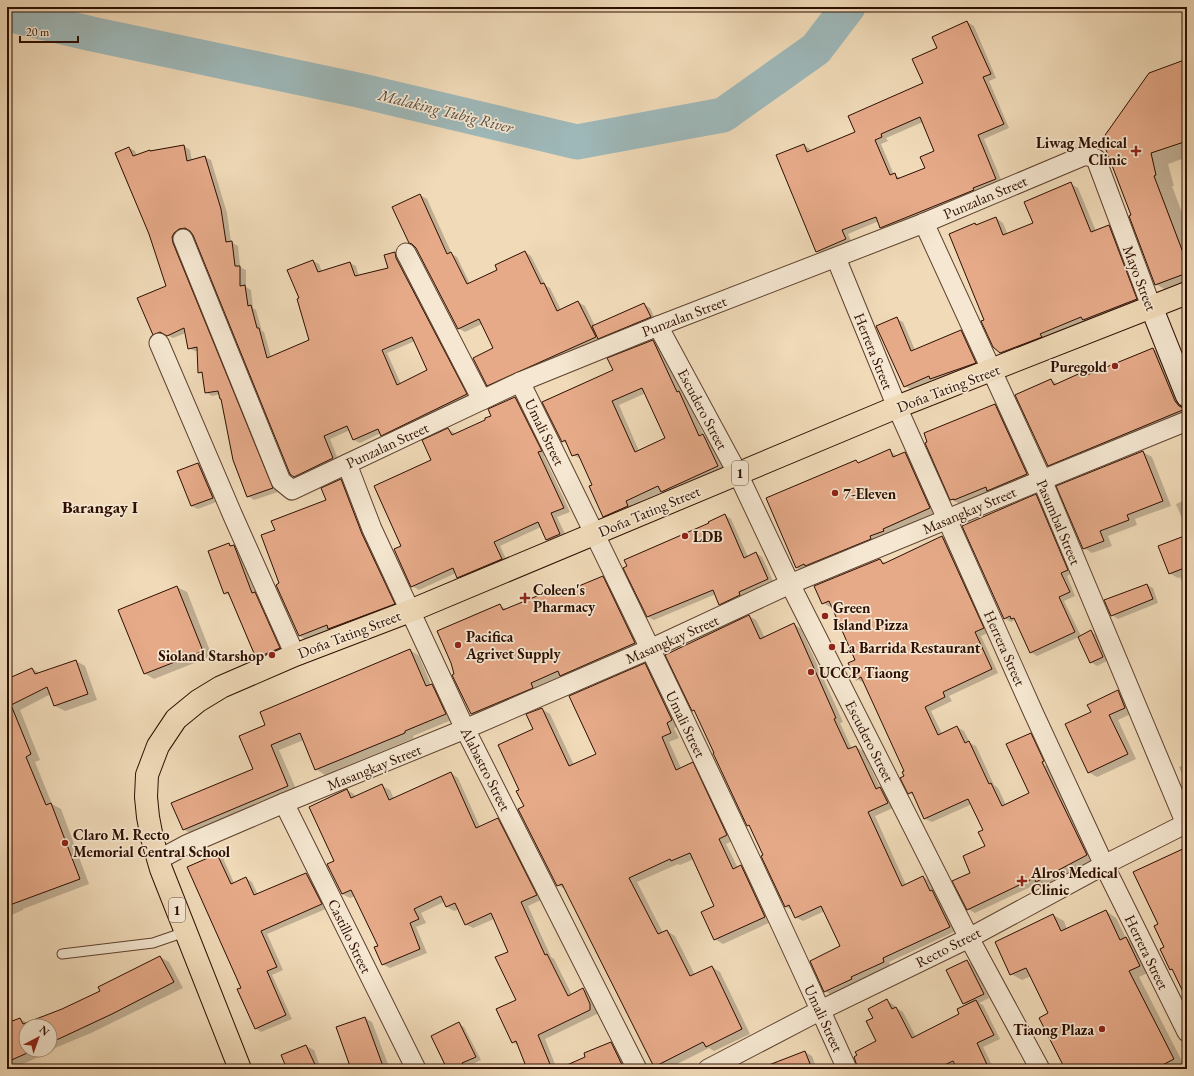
<svg xmlns="http://www.w3.org/2000/svg" width="1194" height="1076" font-family="'EB Garamond',serif">
  <style>
    .shadow { fill: #0003; fill-rule: evenodd }
    .lines { fill: none; stroke-linecap: round; stroke-linejoin: round }
    .river { stroke: #9eb8b9; stroke-width: 35 }
    .building { fill: #e6aa89; stroke: #2d0e00; fill-rule: evenodd }
    .lane-casing { stroke: #5e412e; stroke-width: 11 }
    .street-casing { stroke: #5e412e; stroke-width: 21 }
    .secondary-casing { stroke: #2d0e00; stroke-width: 24 }
    .primary-casing { stroke: #2d0e00; stroke-width: 24 }
    .lane { stroke: #f5e7d1; stroke-width: 9 }
    .street { stroke: #f5e7d1; stroke-width: 19 }
    .secondary { stroke: #f5e7d1; stroke-width: 22 }
    .primary { stroke: #f0dab8; stroke-width: 22 }
    .poi-dot { fill: #8f2418; stroke: #f5e7d1; stroke-width: 1.5 }
    .labels { text-anchor: middle; dominant-baseline: central; stroke-width: 3.5; stroke-linejoin: round; paint-order: stroke }
    .shield { fill: #f5e7d1; stroke: #694f3f; stroke-width: 1 }
    .shield-label { font-size: 14px; font-weight: bold; fill: #2d0e00 }
    .poi-label { font-size: 15px; font-weight: bold; fill: #2d0e00; stroke: #f5e7d1; text-anchor: start }
    .street-label { font-size: 15px; fill: #2d0e00; stroke: #f5e7d1 }
    .water-label { font-size: 16px; font-style: italic; fill: #554a41; stroke: #f5e7d1 }
    .quarter-label { font-size: 17px; font-weight: bold; fill: #2d0e00; stroke: #f5e7d1 }
  </style>
  <rect width="100%" height="100%" fill="#f0dab8"/>
  <filter id="stains"><feTurbulence type="fractalNoise" baseFrequency=".005" numOctaves="4"/><feColorMatrix values="0 0 0 0 .2 0 0 0 0 .09 0 0 0 0 .02 0 0 0 .5 -.17"/></filter>
  <radialGradient id="worn" r=".72"><stop offset=".6" stop-color="#630" stop-opacity="0"/><stop offset="1" stop-color="#630" stop-opacity=".3"/></radialGradient>
  <g class="shadow">
    <path d="M967,22L974,26L996,78L989,81L1009,128L984,139L1002,182L887,231L881,227L879,221L848,234L852,243L823,255L816,251L804,145L810,149L811,151L856,132L924,84L938,49ZM923,122L936,151L927,168L901,178L894,175L881,144L888,141L886,138Z"/>
    <path d="M1187,60V157L1168,164L1174,186H1172L1187,226V290L1174,295L1156,284L1133,216L1104,142Z"/>
    <path d="M184,146L190,150L192,161L205,157L211,160L227,213L231,242L238,246L240,267L246,270V287L251,290L253,308L256,310L262,331L264,332L271,357L311,340L300,299L313,261L319,264L322,272L350,263L356,266L359,276L389,268L385,256L395,253L401,256L472,398L388,438L381,433L360,443L354,440L350,430L330,439L339,462L300,480L294,476L192,231L185,232L178,247L278,492L254,500L248,496L220,394L212,396L206,392L203,374L199,372L198,351H195L189,348L186,333L173,338L167,335L159,337L153,334L168,286L129,148L135,151L137,156ZM415,341L428,370L401,384L387,353Z"/>
    <path d="M1071,184L1078,188L1096,231L1109,226L1116,230L1144,303L1008,357L1001,352L985,321L975,224L978,225L996,218L1003,223L1008,235L1034,224Z"/>
    <path d="M420,195L427,199L452,254L457,257L470,284L499,270L525,252L531,256L546,286L550,288L561,310L578,302L585,306L595,326L643,304L650,308L656,321L494,389L488,385L495,348L482,324L465,332L458,328Z"/>
    <path d="M897,319L903,322L915,350L961,331L967,335L982,366L937,382L933,380L911,389L904,386Z"/>
    <path d="M653,341L660,345L683,395L686,397L704,436L710,439L725,470L669,496L662,492L632,505L635,510L611,520L604,516L593,485L581,459L573,455L568,444L562,441L614,371ZM646,393L667,439L639,451L619,405Z"/>
    <path d="M1153,349L1161,354L1183,406L1187,411V416L1056,470L1048,465L1051,380L1058,384L1085,372L1090,375Z"/>
    <path d="M515,398L522,402L548,455L544,456L570,512L557,517L567,538L554,544L547,540L541,527L500,546L508,563L465,581L458,577L456,573L419,590L412,586L402,546L432,461L448,429L456,434L487,420Z"/>
    <path d="M995,405L1002,409L1034,478L962,504L958,503L951,499Z"/>
    <path d="M890,451L897,456L905,453L912,457L937,512L803,571L796,567L856,461L860,463Z"/>
    <path d="M1143,452L1152,457L1171,506L1135,519L1137,525L1108,536L1112,546L1092,553L1084,548Z"/>
    <path d="M198,464L205,468L219,501L198,509L191,506Z"/>
    <path d="M341,480L348,484L401,607L336,632L331,629L306,640L300,636L280,584L276,531L328,500Z"/>
    <path d="M1036,495L1042,499L1073,573L1067,576L1075,596L1064,601L1081,636L1091,632L1097,635L1109,660L1097,666L1091,662L1079,637L1037,656L1031,652L1017,621L1015,620L1011,622L1004,618Z"/>
    <path d="M1187,499V530L1176,504Z"/>
    <path d="M725,515L731,519L748,557L756,553L762,557L774,583L726,607L720,604L716,594L654,620L648,617L625,568Z"/>
    <path d="M1187,536V594L1180,577L1178,578L1169,573Z"/>
    <path d="M942,537L949,541L990,632L981,636L998,673L949,696L952,701L931,711L942,734L957,727L964,731L970,743L976,746L994,785L998,788L1006,805L1031,793V734L1037,738L1093,859L1043,886L1039,883L975,913L968,909L972,873L986,846L984,831L972,804L932,822L925,819L915,796L909,793L906,777V772L864,683L857,679L856,660L832,606L830,607L823,603L815,586L880,560L886,563ZM1032,738H1034L1047,765L1045,766Z"/>
    <path d="M229,544L240,549L257,595L261,597L285,651L263,661L256,658L231,597L225,593ZM255,595H257L283,652L281,653Z"/>
    <path d="M603,577L610,581L642,647L568,679L562,676L537,687L540,692L479,718L472,714L453,675H456L452,663L500,606L507,609L559,588L567,592Z"/>
    <path d="M1147,585L1153,588L1158,603L1118,619L1112,615Z"/>
    <path d="M177,587L187,592L212,656L154,679L144,673Z"/>
    <path d="M749,616L756,620L765,638L794,624L801,629L843,722L840,723L852,749L856,747L863,751L880,788L888,793L895,807L875,816L906,885L923,877L930,881L956,931L889,962L891,966L857,981L858,983L832,995L825,991L842,947L825,911L803,921L795,917L792,910L786,907L752,827L748,825L696,712L693,710Z"/>
    <path d="M410,650L419,656L431,685L441,690L454,719L413,736L414,738L325,775L316,769L304,740L279,750L297,791L192,834L183,829L254,770L266,726Z"/>
    <path d="M76,661L85,666L97,700L65,711L55,706L51,694L20,710L40,760L35,762L52,804L61,809L89,884L23,909V910L7,917V677L11,679L32,669L40,673Z"/>
    <path d="M645,664L653,669L680,725L674,728L679,738L669,742L681,768L692,763L701,768L735,840L726,844L738,868L741,866L749,871L773,921L723,944L715,939L716,906L694,859L680,865L678,864L637,882L663,933L667,931L675,936L695,975L712,967L720,972L750,1034L714,1051L709,1048L667,1069H660L655,1066L566,890L558,885L525,807L520,790L534,730L542,709L550,714L574,765L597,755Z"/>
    <path d="M1118,692L1127,697L1133,713L1118,720L1136,759L1097,777L1088,772L1092,713Z"/>
    <path d="M1187,764V785L1179,767Z"/>
    <path d="M451,773L458,778L480,827L498,819L505,824L543,899L528,906L551,957L554,959L572,995L583,989L590,994L597,1008V1014L545,1039L557,1069H528L519,1046L513,1042L517,1000L509,952L494,919L473,928L465,924L459,909L454,911L447,907L444,902L421,913L426,923L416,927L427,953L390,968L382,964L379,946L355,896L350,898L342,894L335,862L347,790L354,794L355,797L382,786L390,790L394,799Z"/>
    <path d="M217,855L223,858L234,883L246,878L252,882L258,895L306,874L313,878L328,908L267,934L283,970L272,975L292,1019L261,1032L255,1028L243,988Z"/>
    <path d="M1106,911L1116,918L1126,938L1137,944L1150,972L1139,977L1184,1065L1177,1069H1066L1049,1014L1031,976L1022,980L1011,974L1053,915L1064,921L1067,929Z"/>
    <path d="M160,957L169,962L183,988L91,1033L50,1050V1026H26V1050H50L42,1053L43,1055L12,1069H7V1025L20,1019L27,1023L62,1009L101,991Z"/>
    <path d="M967,961L973,965L989,998L979,1003L983,1005L1000,1039L983,1047L994,1069H958L956,1066L951,1069H867L878,1042L874,1019L887,1001L894,1005L896,1008L903,1012L916,1037L960,1015L967,1005L964,1004L948,971Z"/>
    <path d="M365,1018L372,1022L388,1064H389L397,1069H346L351,1067Z"/>
    <path d="M459,1024L464,1027L481,1060L467,1067L468,1069H449Z"/>
    <path d="M611,1043L618,1047L628,1069H561L587,1058Z"/>
    <path d="M306,1046L314,1050L321,1069H288Z"/>
    <path d="M805,1052L812,1056L817,1069H765Z"/>
  </g>
  <g class="lines">
    <path class="river" d="M7,14L92,34L358,90L577,142L723,115L816,49L848,7"/>
  </g>
  <g class="building">
    <path d="M967,21L991,74L983,77L1004,124L978,135L996,179L973,188L974,190L880,228L876,217L842,230L846,239L816,252L776,155L804,144L807,152L855,132L848,116L923,83L912,59L937,48L932,37ZM920,117L934,151L920,157L925,168L897,179L895,173L890,175L875,140L882,137L881,134Z"/>
    <path d="M1187,59V141L1151,153L1156,175L1154,176L1187,263V273L1155,285L1129,216L1131,215L1103,142V138L1149,73Z"/>
    <path d="M184,145L187,161L205,156L221,209L226,242L232,241L235,266H240V286L245,285L248,306L251,305L257,328H259L267,358L309,340L297,299L299,298L287,270L313,260L318,272L350,262L355,276L388,268L384,255L395,252L396,258L467,394L381,436L378,429L353,440L347,426L324,436L333,458L294,477L290,474L193,235L190,231L185,228L179,229L174,233L172,237L173,243L273,488L247,497L233,460L221,399H220L218,391L205,393L202,372L198,373L197,347L188,349L184,328L167,336L160,332L153,335L137,298L166,286L149,234L115,153L129,147L133,156L150,150V151ZM412,337L427,370L397,385L382,350Z"/>
    <path d="M1071,182L1091,232L1109,225L1137,299L1083,320L1081,317L1040,334L1042,337L1000,353L993,347L981,321L984,320L949,234L975,223L976,225L996,217L1003,235L1033,223L1024,202Z"/>
    <path d="M420,194L447,254L451,252L467,284L497,270L495,265L525,251L541,284L544,283L557,311L578,301L596,337L487,386L473,358L493,348L479,319L458,329L416,248L412,244L409,243L392,207Z"/>
    <path d="M644,303L651,317L598,339L592,326Z"/>
    <path d="M897,317L911,351L961,330L976,363L930,379L929,376L904,387L876,326Z"/>
    <path d="M653,340L677,392L679,391L699,436L703,434L718,466L661,492L658,486L626,501L628,506L603,517L589,486L592,485L578,454L572,456L565,440L562,442L542,402L613,370L607,358ZM642,388L665,438L635,452L612,401Z"/>
    <path d="M1153,348L1175,401L1179,406L1185,409L1048,466L1015,395L1017,394L1051,379L1054,385L1085,371L1087,375Z"/>
    <path d="M515,397L542,451L538,452L564,508L551,513L560,534L546,540L538,522L494,542L502,559L457,578L453,568L411,587L394,549L401,546L374,486L431,460L422,440L448,428L452,435L485,420V418L491,416L488,409Z"/>
    <path d="M995,404L1027,474L987,491L986,487L954,500V499L950,500L925,443L927,442L924,433Z"/>
    <path d="M890,449L893,457L905,452L930,508L883,529L884,531L870,536L871,539L805,566L804,564L796,568L766,498L856,460L858,463Z"/>
    <path d="M1143,451L1163,501L1127,515L1129,520L1100,531L1104,541L1083,549L1056,486Z"/>
    <path d="M198,463L213,498L191,506L177,471Z"/>
    <path d="M341,479L362,534L395,604L328,629L327,625L299,636L276,585L279,583L261,535L275,530L271,521L326,500L321,488Z"/>
    <path d="M1036,494L1068,570L1061,573L1070,592L1059,597L1075,632L1030,653L1014,618L1011,619L1010,616L1004,619L962,526Z"/>
    <path d="M725,514L744,558L756,552L768,579L739,592L740,595L719,605L713,590L647,617L623,568L627,566L624,560L709,523L708,522Z"/>
    <path d="M1187,535V567L1169,574L1158,546Z"/>
    <path d="M942,536L984,628L975,632L992,669L943,692L945,697L925,707L938,735L957,726L965,743L969,741L989,784L991,783L1002,806L1029,793L1006,744L1031,733L1044,761L1042,762L1087,855L1036,882L1034,878L967,910L952,881L970,873L963,856L985,846L978,832L983,830L968,799L924,819L912,792L908,794L900,778L904,776L902,772L904,771L861,677L856,680L848,663L855,660L829,601L822,604L814,586L880,559L883,564Z"/>
    <path d="M229,543L230,546L234,545L252,593L255,592L280,648L256,658L228,592L224,594L208,551Z"/>
    <path d="M603,576L635,643L560,676L558,671L531,683L533,688L471,714L452,675L454,674L451,663L437,631L500,604L503,610L559,587L562,593Z"/>
    <path d="M1147,584L1153,599L1111,616L1104,600Z"/>
    <path d="M177,586L203,651L144,674L118,610Z"/>
    <path d="M749,615L760,639L794,623L836,718L834,719L848,749L856,746L876,789L880,787L888,803L868,812L902,886L923,876L930,891L932,890L950,927L883,958L884,962L851,977L852,979L824,992L810,961L840,946L821,906L795,918L789,905L785,907L761,856L763,855L749,825L747,826L713,753H714L694,710L692,711L665,655Z"/>
    <path d="M1091,630L1103,657L1090,663L1078,637Z"/>
    <path d="M410,649L426,686L432,684L446,714L405,731V733L315,770L300,733L271,745L288,786L183,830L171,803L253,769L239,736L265,725L260,712Z"/>
    <path d="M76,660L88,694L54,706L47,687L11,705L31,754L26,757L46,805L51,803L80,879L7,906V679L32,668L35,674Z"/>
    <path d="M645,663L672,720L667,723L671,733L662,737L676,770L693,762L727,835L719,839L733,869L741,865L765,917L714,940L701,912L714,906L690,853L671,861L670,859L629,878L658,934L667,930L690,976L712,966L742,1029L706,1047L703,1042L654,1067L562,884L557,886L518,809L524,806L516,791L519,790L498,745L533,729L526,714L542,708L569,766L596,754L569,696Z"/>
    <path d="M1118,690L1125,708L1109,715L1128,754L1088,773L1065,724L1091,712L1087,705Z"/>
    <path d="M451,772L476,828L498,818L537,895L521,902L545,955L547,954L568,996L583,988L590,1004V1010L538,1035L552,1069H527L516,1041L512,1043L496,1009L516,1000L495,957L508,952L491,913L465,925L455,903L446,907L441,896L414,909L419,919L410,923L420,949L382,965L374,947L378,946L351,890L342,894L327,864L334,861L309,807L347,789L351,798L382,784L389,800Z"/>
    <path d="M1187,847V1000L1172,969L1170,970L1160,949L1164,947L1154,926L1158,924L1133,872Z"/>
    <path d="M217,854L231,884L246,877L254,895L306,873L322,904L261,931L277,967L267,971L286,1015L255,1029L237,989L241,988L187,867Z"/>
    <path d="M1106,910L1120,940L1126,937L1140,966L1129,971L1174,1059L1155,1069H1065L1039,1018L1048,1013L1026,968L1010,975L995,942L1053,914L1061,931Z"/>
    <path d="M160,956L174,982L112,1014L50,1043V1026H26V1050H34L7,1062V1023L20,1018L23,1024L62,1009L100,991L98,987Z"/>
    <path d="M967,960L984,994L963,1004L946,970Z"/>
    <path d="M887,999L892,1009L896,1007L912,1038L959,1014L957,1009L976,1000L994,1035L977,1043L989,1069H957L953,1061L936,1069H858L854,1057L857,1055L855,1052L876,1041L866,1021L873,1018L868,1009Z"/>
    <path d="M365,1017L384,1069H351L336,1027Z"/>
    <path d="M459,1022L476,1057L462,1063L465,1069H447L431,1036Z"/>
    <path d="M611,1042L624,1069H558L585,1057L584,1053Z"/>
    <path d="M306,1045L317,1069H287L281,1055Z"/>
    <path d="M805,1051L812,1069H762L761,1068Z"/>
  </g>
  <g class="lines">
    <defs>
      <path id="lane" d="M62,954L153,943L185,932"/>
      <g id="street">
        <path d="M924,223L1042,480L1186,824"/>
        <path d="M183,239L281,481L292,490L520,382L658,326L924,223L1083,156H1089L1096,159L1151,306"/>
        <path d="M406,253L482,400"/>
        <path d="M836,258L897,407L1034,714L1104,865L1187,1032"/>
        <path d="M658,326L738,474L790,584L969,938L1040,1069"/>
        <path d="M159,343L233,516L295,655"/>
        <path d="M520,382C632,609 743,838 847,1069"/>
        <path d="M347,464L372,529L465,729L637,1069"/>
        <path d="M284,803L416,1069"/>
        <path d="M158,860L186,845L284,803L465,729L650,649L790,584L1042,480L1187,421"/>
        <path d="M708,1069L821,1010L969,938L1104,865L1187,823"/>
      </g>
      <path id="secondary" d="M1151,306L1187,396"/>
      <path id="primary" d="M240,1069L161,869L152,838L148,817L146,797L147,775L158,746L176,719L198,701L221,687L295,655L410,611L897,407L1187,293"/>
    </defs>
    <use href="#lane" class="lane-casing"/>
    <use href="#street" class="street-casing"/>
    <use href="#secondary" class="secondary-casing"/>
    <use href="#primary" class="primary-casing"/>
    <use href="#lane" class="lane"/>
    <use href="#street" class="street"/>
    <use href="#secondary" class="secondary"/>
    <use href="#primary" class="primary"/>
  </g>
  <g class="poi-dot">
    <path d="M1134 145h4v4h4v4h-4v4h-4v-4h-4v-4h4z"/>
    <circle cx="1115" cy="366" r="4"/>
    <circle cx="835" cy="493" r="4"/>
    <circle cx="685" cy="536" r="4"/>
    <path d="M523 592h4v4h4v4h-4v4h-4v-4h-4v-4h4z"/>
    <circle cx="825" cy="616" r="4"/>
    <circle cx="458" cy="645" r="4"/>
    <circle cx="832" cy="647" r="4"/>
    <circle cx="272" cy="655" r="4"/>
    <circle cx="811" cy="672" r="4"/>
    <circle cx="65" cy="843" r="4"/>
    <path d="M1020 875h4v4h4v4h-4v4h-4v-4h-4v-4h4z"/>
    <circle cx="1102" cy="1029" r="4"/>
  </g>
  <g class="labels">
    <g class="shield">
      <rect x="732" y="461" width="16" height="24" rx="3"/>
      <rect x="169" y="898" width="16" height="24" rx="3"/>
    </g>
    <g class="shield-label">
      <text x="740" y="473">1</text>
      <text x="177" y="910">1</text>
    </g>
    <g class="poi-label">
      <text x="1127" y="142" text-anchor="end">Liwag Medical<tspan x="1127" dy="17">Clinic</tspan></text>
      <text x="1107" y="366" text-anchor="end">Puregold</text>
      <text x="843" y="493">7-Eleven</text>
      <text x="693" y="536">LDB</text>
      <text x="533" y="589">Coleen's<tspan x="533" dy="17">Pharmacy</tspan></text>
      <text x="833" y="607">Green<tspan x="833" dy="17">Island Pizza</tspan></text>
      <text x="466" y="636">Pacifica<tspan x="466" dy="17">Agrivet Supply</tspan></text>
      <text x="840" y="647">La Barrida Restaurant</text>
      <text x="264" y="655" text-anchor="end">Sioland Starshop</text>
      <text x="819" y="672">UCCP Tiaong</text>
      <text x="73" y="834">Claro M. Recto<tspan x="73" dy="17">Memorial Central School</tspan></text>
      <text x="1031" y="872">Alros Medical<tspan x="1031" dy="17">Clinic</tspan></text>
      <text x="1094" y="1029" text-anchor="end">Tiaong Plaza</text>
    </g>
    <g class="street-label">
      <text transform="translate(985 197) rotate(-23)">Punzalan Street</text>
      <text transform="translate(1140 278) rotate(69)">Mayo Street</text>
      <text transform="translate(684 316) rotate(-21)">Punzalan Street</text>
      <text transform="translate(874 351) rotate(68)">Herrera Street</text>
      <text transform="translate(948 388) rotate(-21)">Doña Tating Street</text>
      <text transform="translate(703 409) rotate(62)">Escudero Street</text>
      <text transform="translate(545 432) rotate(64)">Umali Street</text>
      <text transform="translate(387 445) rotate(-25)">Punzalan Street</text>
      <text transform="translate(969 510) rotate(-23)">Masangkay Street</text>
      <text transform="translate(649 511) rotate(-23)">Doña Tating Street</text>
      <text transform="translate(1059 522) rotate(67)">Pasumbal Street</text>
      <text transform="translate(349 634) rotate(-21)">Doña Tating Street</text>
      <text transform="translate(672 639) rotate(-24)">Masangkay Street</text>
      <text transform="translate(1005 648) rotate(66)">Herrera Street</text>
      <text transform="translate(686 724) rotate(64)">Umali Street</text>
      <text transform="translate(870 741) rotate(63)">Escudero Street</text>
      <text transform="translate(374 767) rotate(-22)">Masangkay Street</text>
      <text transform="translate(486 769) rotate(63)">Alabastro Street</text>
      <text transform="translate(350 936) rotate(64)">Castillo Street</text>
      <text transform="translate(948 947) rotate(-27)">Recto Street</text>
      <text transform="translate(1147 952) rotate(64)">Herrera Street</text>
      <text transform="translate(824 1018) rotate(65)">Umali Street</text>
    </g>
    <g class="water-label">
      <text transform="translate(446 111) rotate(14)">Malaking Tubig River</text>
    </g>
    <g class="quarter-label">
      <text x="100" y="507">Barangay I</text>
    </g>
  </g>
  <rect width="1194" height="1076" fill="none" stroke="#f0dab8" stroke-width="24"/>
  <rect x="8" y="8" width="1178" height="1060" fill="none" stroke="#2d0e00" stroke-width="2"/>
  <rect x="12" y="12" width="1170" height="1052" fill="none" stroke="#2d0e00"/>
  <g transform="translate(38 1038) rotate(41)"><circle r="19" fill="#f5e7d1" stroke="#a5907d"/>
  <path d="M0-3L7 15L0 10L-7 15Z" fill="#8f2418"/>
  <text y="-6" font-size="11" font-weight="bold" text-anchor="middle" fill="#2d0e00">N</text>
  </g>
  <path d="M20 36v6h58v-6" fill="none" stroke="#2d0e00" stroke-width="2"/>
  <text x="26" y="36" font-size="12" fill="#2d0e00" stroke="#f5e7d1" stroke-width="3" paint-order="stroke">20 m</text>
  <rect width="100%" height="100%" filter="url(#stains)"/>
  <rect width="100%" height="100%" fill="url(#worn)"/>
</svg>
